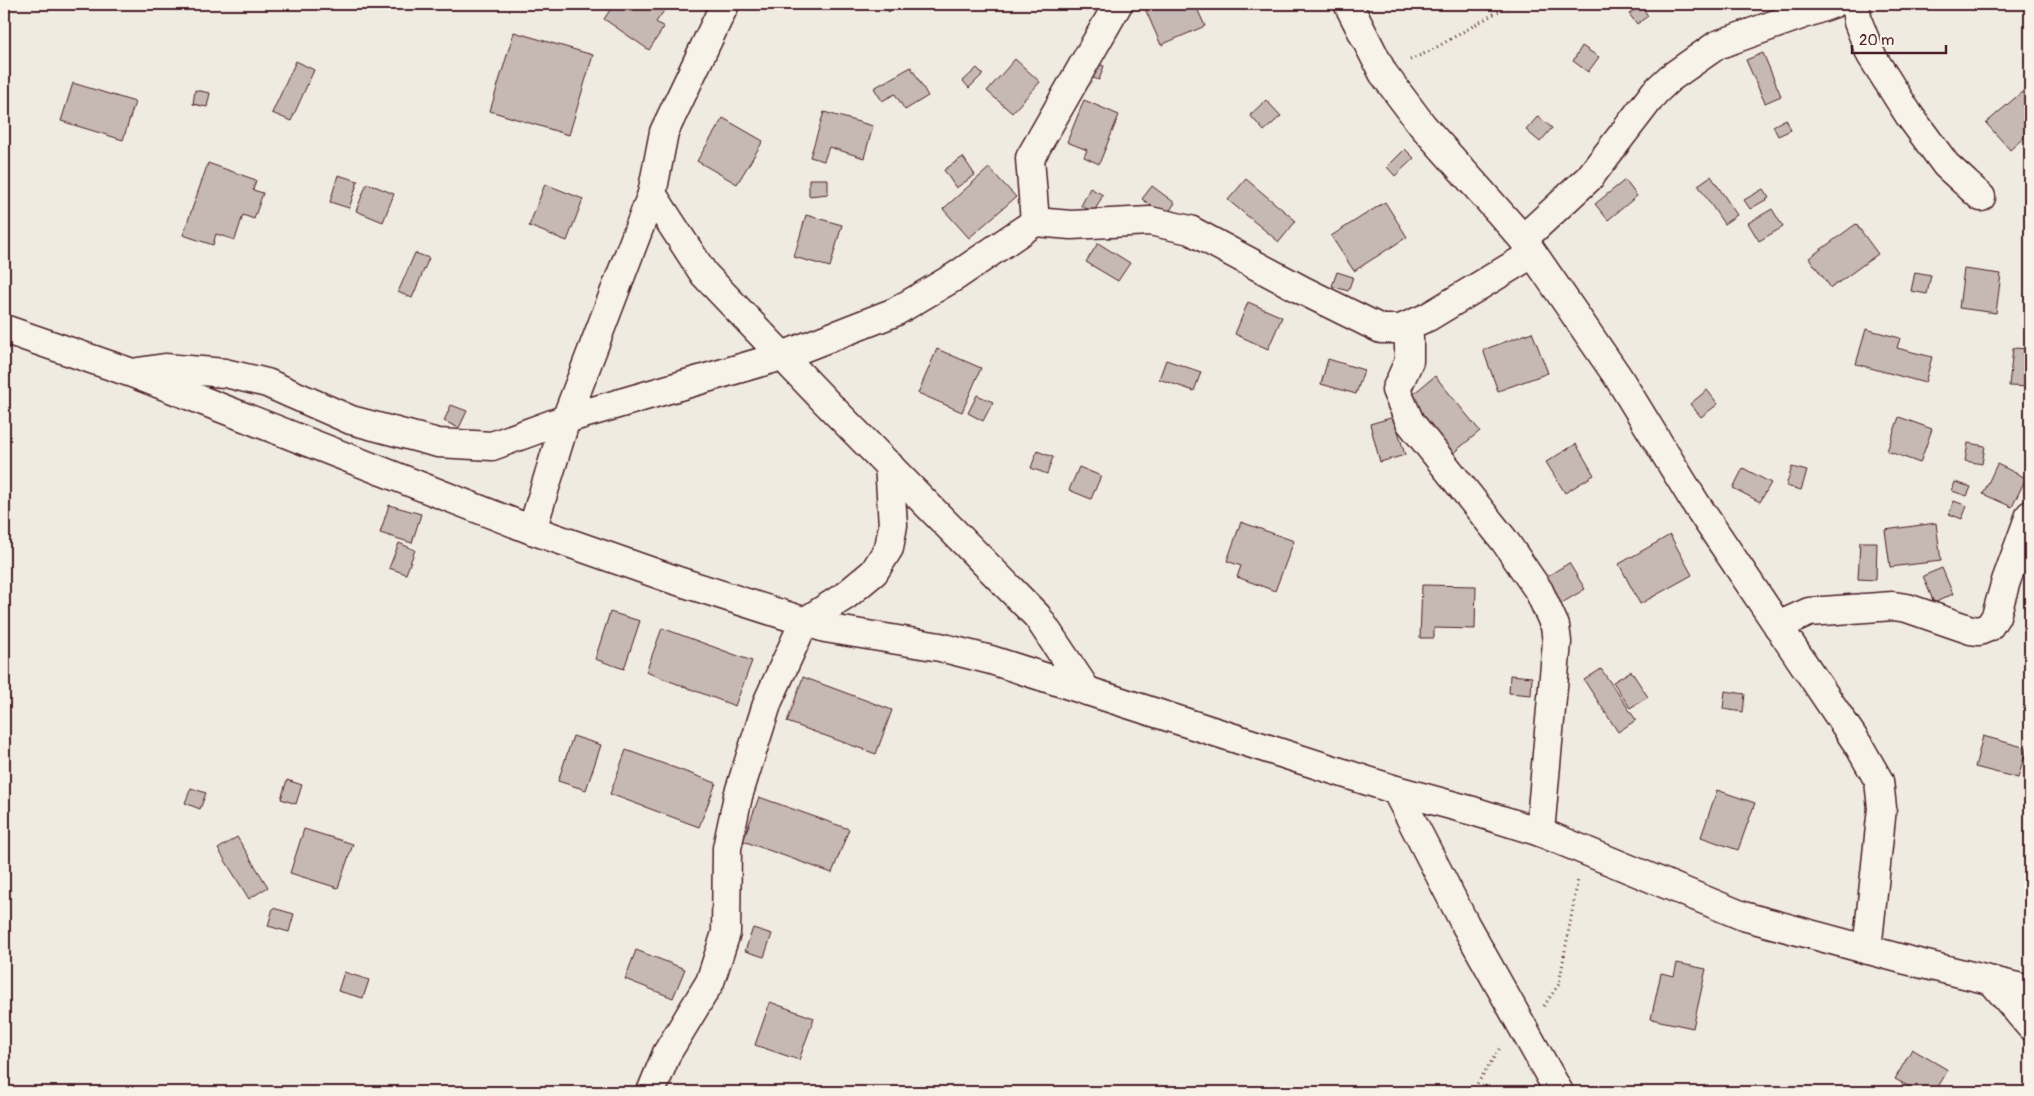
<svg xmlns="http://www.w3.org/2000/svg" width="2034" height="1096" font-family="Pangolin,sans-serif">
  <style>
    .building { fill: #c6b8b3; stroke: #4a1f2b }
    .lines { fill: none; stroke-linecap: round; stroke-linejoin: round }
    .minor-casing { stroke: #4a1f2b; stroke-width: 31 }
    .path { stroke: #4a1f2b; stroke-width: 3; stroke-dasharray: 1 4; stroke-linecap: butt }
    .minor { stroke: #f7f3e8; stroke-width: 28 }
  </style>
  <rect width="100%" height="100%" fill="#f0ebe0"/>
  <filter id="ink" filterUnits="userSpaceOnUse"><feTurbulence type="fractalNoise" baseFrequency=".02" numOctaves="2"/><feDisplacementMap in="SourceGraphic" scale="10" xChannelSelector="R" yChannelSelector="G"/><feConvolveMatrix kernelMatrix="1 2 1 2 8 2 1 2 1" color-interpolation-filters="sRGB"/></filter>
  <g filter="url(#ink)">
    <g class="building">
      <path d="M614,4H669L656,22L664,27L649,50L604,19Z"/>
      <path d="M880,4H896L889,12Z"/>
      <path d="M1143,4H1195L1205,26L1161,45Z"/>
      <path d="M1641,5L1648,16L1637,24L1629,14Z"/>
      <path d="M514,32L593,55L569,135L490,111Z"/>
      <path d="M1582,46L1599,57L1588,72L1573,61Z"/>
      <path d="M1763,53L1781,96L1765,103L1746,60Z"/>
      <path d="M1015,59L1040,82L1012,113L987,91Z"/>
      <path d="M296,61L314,70L291,121L272,113Z"/>
      <path d="M1093,62L1104,66L1099,80L1088,76Z"/>
      <path d="M911,67L928,96L905,110L895,94L882,101L874,88Z"/>
      <path d="M977,68L983,74L969,88L963,81Z"/>
      <path d="M73,83L135,102L123,140L61,121Z"/>
      <path d="M2030,85V132L2010,150L1986,123Z"/>
      <path d="M195,90L210,93L207,107L193,104Z"/>
      <path d="M1084,100L1119,115L1099,164L1084,157L1087,150L1067,142Z"/>
      <path d="M1266,100L1281,116L1264,131L1250,115Z"/>
      <path d="M824,112L873,126L864,158L829,147L824,161L810,157Z"/>
      <path d="M1538,116L1552,128L1540,142L1526,130Z"/>
      <path d="M723,118L763,141L737,184L697,161Z"/>
      <path d="M1786,119L1791,130L1778,136L1773,126Z"/>
      <path d="M1405,149L1414,158L1395,176L1387,167Z"/>
      <path d="M963,157L975,175L956,188L944,170Z"/>
      <path d="M208,163L256,180L253,190L263,193L254,219L243,215L235,240L216,234L213,245L183,235Z"/>
      <path d="M989,168L1016,197L969,238L943,209Z"/>
      <path d="M338,175L358,181L349,208L330,202Z"/>
      <path d="M1711,176L1737,215L1724,224L1698,185Z"/>
      <path d="M809,179H828V194L809,196Z"/>
      <path d="M1246,179L1296,221L1279,242L1228,200Z"/>
      <path d="M1625,180L1637,196L1608,220L1595,204Z"/>
      <path d="M367,183L394,194L383,222L356,211Z"/>
      <path d="M545,184L583,199L567,241L529,226Z"/>
      <path d="M1152,186L1175,203L1166,216L1142,199Z"/>
      <path d="M1090,188L1103,195L1094,212L1081,206Z"/>
      <path d="M1763,189L1769,198L1750,209L1744,200Z"/>
      <path d="M1385,202L1407,237L1354,271L1331,236Z"/>
      <path d="M1772,209L1783,227L1759,241L1748,223Z"/>
      <path d="M806,215L842,225L830,267L794,257Z"/>
      <path d="M1856,224L1878,254L1831,288L1809,258Z"/>
      <path d="M1098,243L1130,263L1118,281L1086,262Z"/>
      <path d="M415,253L429,258L412,298L398,292Z"/>
      <path d="M1964,269L2001,274L1996,313L1959,308Z"/>
      <path d="M1337,272L1353,277L1348,291L1332,286Z"/>
      <path d="M1915,272L1931,275L1927,294L1911,291Z"/>
      <path d="M1248,302L1282,317L1268,349L1235,334Z"/>
      <path d="M1866,329L1900,338L1897,348L1932,357L1925,383L1856,364Z"/>
      <path d="M1532,332L1548,373L1498,391L1483,350Z"/>
      <path d="M2013,348L2030,349V387L2009,386Z"/>
      <path d="M937,349L981,368L962,412L918,393Z"/>
      <path d="M1328,359L1364,370L1356,394L1321,384Z"/>
      <path d="M1166,360L1201,372L1194,391L1159,379Z"/>
      <path d="M1435,376L1480,431L1452,454L1407,399Z"/>
      <path d="M1707,390L1718,404L1701,417L1690,404Z"/>
      <path d="M977,395L993,402L983,421L968,413Z"/>
      <path d="M451,405L467,411L459,428L444,421Z"/>
      <path d="M1394,417L1405,455L1380,462L1370,424Z"/>
      <path d="M1899,417L1932,429L1920,463L1887,451Z"/>
      <path d="M1968,443L1985,446L1982,464L1965,461Z"/>
      <path d="M1576,444L1594,475L1565,493L1546,462Z"/>
      <path d="M1037,451L1053,457L1047,474L1031,468Z"/>
      <path d="M1997,464L2026,478L2012,507L1983,494Z"/>
      <path d="M1079,467L1101,476L1091,499L1069,490Z"/>
      <path d="M1792,467L1807,471L1801,490L1786,486Z"/>
      <path d="M1743,468L1771,483L1760,502L1733,488Z"/>
      <path d="M1955,482L1971,487L1967,496L1952,491Z"/>
      <path d="M1954,501L1967,506L1962,519L1949,514Z"/>
      <path d="M389,505L421,514L412,543L380,533Z"/>
      <path d="M1241,522L1294,541L1275,591L1237,577L1241,566L1227,561Z"/>
      <path d="M1936,523L1941,561L1890,567L1885,530Z"/>
      <path d="M1670,535L1692,575L1640,604L1619,564Z"/>
      <path d="M1860,542H1877L1876,580L1858,579Z"/>
      <path d="M399,543L415,550L406,574L389,568Z"/>
      <path d="M1569,563L1585,589L1557,606L1541,580Z"/>
      <path d="M1942,568L1953,594L1934,603L1923,576Z"/>
      <path d="M1422,585L1476,586L1475,629L1434,628V638H1420Z"/>
      <path d="M610,612L640,621L624,669L595,659Z"/>
      <path d="M662,628L752,661L735,706L646,672Z"/>
      <path d="M1601,669L1636,720L1618,732L1584,680Z"/>
      <path d="M1631,671L1648,697L1630,708L1613,682Z"/>
      <path d="M1510,675L1532,677L1531,695L1509,693Z"/>
      <path d="M803,677L892,710L876,754L787,722Z"/>
      <path d="M1725,691L1745,694L1743,712L1723,709Z"/>
      <path d="M573,736L601,745L586,790L558,781Z"/>
      <path d="M1983,736L2027,748L2018,778L1975,767Z"/>
      <path d="M626,750L716,783L699,827L610,794Z"/>
      <path d="M287,780L302,785L296,804L281,799Z"/>
      <path d="M191,788L206,793L200,809L185,803Z"/>
      <path d="M1717,790L1755,803L1738,850L1701,837Z"/>
      <path d="M759,797L849,829L832,873L743,841Z"/>
      <path d="M304,829L353,844L338,888L290,873Z"/>
      <path d="M237,837L268,887L249,899L218,849Z"/>
      <path d="M273,908L294,914L289,932L268,926Z"/>
      <path d="M753,928L772,934L764,957L745,951Z"/>
      <path d="M636,950L685,969L673,998L625,979Z"/>
      <path d="M1677,963L1706,969L1693,1028L1651,1019L1661,973L1674,976Z"/>
      <path d="M344,972L369,980L363,998L338,991Z"/>
      <path d="M770,1002L814,1018L799,1060L755,1045Z"/>
      <path d="M1912,1049L1948,1070L1935,1092H1919L1895,1079Z"/>
    </g>
    <g class="lines">
      <defs>
        <g id="minor">
          <path d="M1348,4L1383,73L1422,125L1523,239L1618,377L1696,504L1859,746L1879,781L1882,808L1867,950"/>
          <path d="M1855,4L1858,22L1871,55L1909,115L1946,165L1981,197"/>
          <path d="M652,194L704,274L827,403L1037,616L1087,691"/>
          <path d="M1035,222L1030,158L1118,4"/>
          <path d="M1523,239L1589,178L1655,92L1670,78L1717,45L1832,4"/>
          <path d="M4,329L132,373L532,530L675,580L825,628L940,647L991,660L1396,790L1473,811L1540,832L1743,916L1906,960L2030,990"/>
          <path d="M1400,329L1409,338V361L1396,390L1410,422L1504,540L1539,591L1555,626L1557,642L1540,832"/>
          <path d="M138,372L165,368L225,373L267,383L351,420L438,443L492,446L566,419L782,356L895,312L956,276L1035,222L1071,225L1150,221L1190,230L1304,291L1381,329H1400L1428,317L1532,254"/>
          <path d="M532,530L566,419L652,194L664,132L725,4"/>
          <path d="M1778,626L1809,612L1893,606L1907,608L1971,630L1979,631L1989,627L1996,616L2006,581L2030,515"/>
          <path d="M1396,790L1465,924L1559,1092"/>
          <path d="M1992,981L2030,1026"/>
          <path d="M651,1092L667,1053L710,982L726,933L727,848L738,796L768,701L804,622L845,596L874,572L889,548L893,525L889,465"/>
        </g>
      </defs>
      <use href="#minor" class="minor-casing"/>
      <g class="path">
        <path d="M1410,60L1430,51L1511,4"/>
        <path d="M1544,1006L1559,984L1578,879"/>
        <path d="M1472,1092L1500,1048"/>
      </g>
      <use href="#minor" class="minor"/>
    </g>
  </g>
  <rect width="2034" height="1096" fill="none" stroke="#f7f3e8" stroke-width="20"/>
  <rect x="10" y="10" width="2014" height="1076" fill="none" stroke="#4a1f2b" stroke-width="2" filter="url(#ink)"/>
  <path d="M1852 45v8h94v-8" fill="none" stroke="#4a1f2b" stroke-width="2.5"/>
  <text x="1859" y="45" font-size="15" fill="#4a1f2b" stroke="#f7f3e8" stroke-width="4" paint-order="stroke">20 m</text>
</svg>
